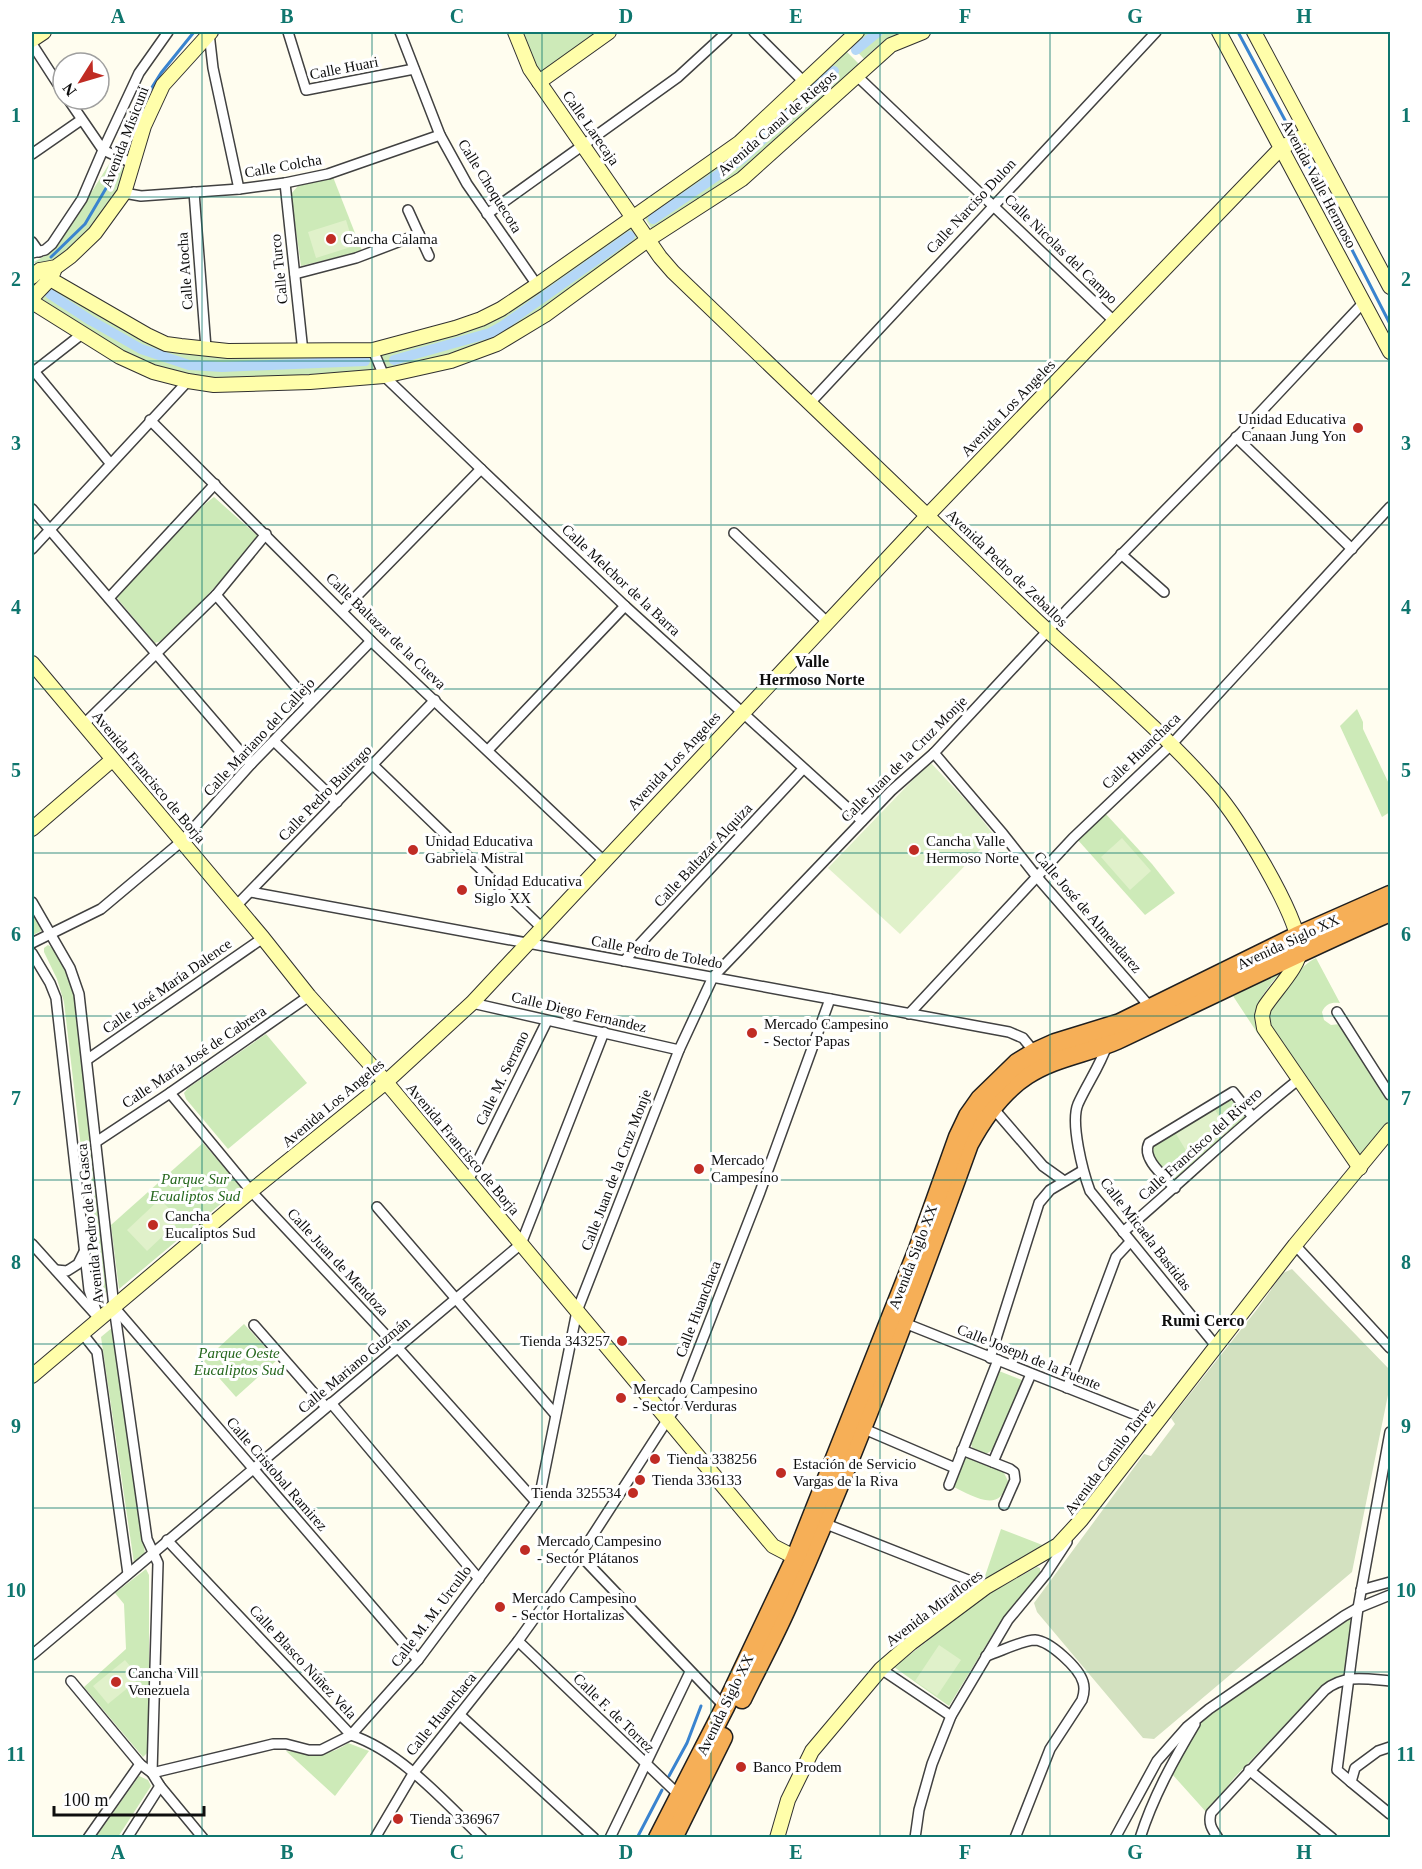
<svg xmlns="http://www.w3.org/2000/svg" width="1422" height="1869" font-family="'Times New Roman',serif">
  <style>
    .green { fill: #cdeab8 }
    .cemetery { fill: #d3e1c0 }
    .pitch { fill: #e0f1ca }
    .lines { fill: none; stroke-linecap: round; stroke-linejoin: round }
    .stream { stroke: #3a84cf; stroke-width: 3 }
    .canal { stroke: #b4d7f7; stroke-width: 10 }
    .street-casing { stroke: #414141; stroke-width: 12 }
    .secondary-casing { stroke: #303030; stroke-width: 16 }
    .highway-casing { stroke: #1f1f1f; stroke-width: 21 }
    .street { stroke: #fff; stroke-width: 9 }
    .secondary { stroke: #fffeaa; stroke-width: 14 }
    .highway { stroke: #f6af57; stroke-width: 18 }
    .grid { fill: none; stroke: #0f766e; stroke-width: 1.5; stroke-opacity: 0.55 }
    .poi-dot { fill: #c02c24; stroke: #fff; stroke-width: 2 }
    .labels { text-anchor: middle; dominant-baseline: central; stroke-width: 6; stroke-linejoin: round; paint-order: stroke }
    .street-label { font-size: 15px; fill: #0e0e0e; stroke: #fff }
    .poi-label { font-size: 15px; fill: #0e0e0e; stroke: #fff; text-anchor: start }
    .park-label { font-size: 15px; font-style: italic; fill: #25671d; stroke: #fff }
    .neighbourhood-label { font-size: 16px; font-weight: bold; fill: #0e0e0e; stroke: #fff }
    .neatline { fill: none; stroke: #0f766e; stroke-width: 2 }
    .grid-label { font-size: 20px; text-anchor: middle; font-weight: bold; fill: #0f766e }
  </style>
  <rect width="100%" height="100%" fill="#fffdef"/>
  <g class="green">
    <path d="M521,32H602L543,72L535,67Z"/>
    <path d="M864,32H903L879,45L864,59L850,44Z"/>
    <path d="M846,51L861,66L738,177L653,231L644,217Z"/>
    <path d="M111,161L127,170C114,211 80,250 41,269L34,262L50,253L59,244Z"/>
    <path d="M333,177L362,251L301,266L291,194L298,186Z"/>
    <path d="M631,225L642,240L509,332L454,355L387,369L380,353L456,333Z"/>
    <path d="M56,287L157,345L370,356L375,370L266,377H201L164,370L129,354L42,299Z"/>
    <path d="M214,497L260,538L167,639L155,643L116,597L205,504Z"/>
    <path d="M1357,709L1363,722V729L1390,786V812L1382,817L1340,726Z"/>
    <path d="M1104,812L1152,864L1175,893L1145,915L1077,839Z"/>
    <path d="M32,911L41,927V931L33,935L32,934Z"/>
    <path d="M48,945C61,951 71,983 74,997L107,1291L103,1296L98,1293L64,1002L57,979L44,952V948Z"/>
    <path d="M1316,958L1340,1003C1332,1002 1326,1003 1322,1012L1324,1020L1331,1025L1340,1024L1390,1102V1120L1360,1156H1358L1271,1029C1270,1023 1268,1016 1270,1009C1276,993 1301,965 1316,958Z"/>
    <path d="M1282,971C1261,995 1250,1007 1262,1040L1233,996Z"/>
    <path d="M266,1034L307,1083L228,1149L186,1099L184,1093L188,1088Z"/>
    <path d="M1228,1099L1236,1103L1246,1117L1175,1182L1153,1157L1151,1147Z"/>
    <path d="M203,1143L241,1187L119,1289L111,1225Z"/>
    <path d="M244,1324L277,1360L236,1397L204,1361Z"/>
    <path d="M113,1327L145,1554L134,1563L101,1337Z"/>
    <path d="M999,1371L1022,1380L994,1449L986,1454L973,1449L970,1442Z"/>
    <path d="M965,1458H970L1003,1471L1008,1481C1000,1516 973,1495 951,1486L962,1461Z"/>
    <path d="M1001,1529L1045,1546L992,1576L984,1579Z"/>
    <path d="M1037,1567L1040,1568V1573L999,1624L949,1706L894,1667L985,1596Z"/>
    <path d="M146,1569L149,1575V1751L143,1757L84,1687L126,1649L124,1604L115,1593Z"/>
    <path d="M1353,1614L1346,1675L1333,1678L1322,1686L1234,1778L1207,1813L1172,1774L1201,1722L1213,1712Z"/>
    <path d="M348,1743L369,1751L335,1796L286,1751C312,1753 325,1759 348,1743Z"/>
    <path d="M139,1776L148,1780L151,1786L118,1837H96Z"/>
  </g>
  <path class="cemetery" d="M1292,1269L1390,1370V1385L1352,1572L1154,1739L1143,1738L1037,1612L1034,1603L1144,1454L1151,1456L1175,1424L1171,1418L1258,1308L1283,1273Z"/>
  <g class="pitch">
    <path d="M346,220L354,246L316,258L308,232Z"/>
    <path d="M930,762L973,808L994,835L900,934L828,868Z"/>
    <path d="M1122,838L1151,871L1130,890L1101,857Z"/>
    <path d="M1215,1110L1229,1132L1190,1157L1176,1134Z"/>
    <path d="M160,1199L180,1220L147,1251L127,1230Z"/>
    <path d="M939,1645L961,1660L937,1696L915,1681Z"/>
    <path d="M125,1660L140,1678L108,1704L93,1686Z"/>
  </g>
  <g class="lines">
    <g class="stream">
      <path d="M1238,32L1286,122"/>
      <path d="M125,148L149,92L161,73L194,32"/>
      <path d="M1303,154L1390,324"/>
      <path d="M51,257L85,224L115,173"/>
      <path d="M669,1776L687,1743L701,1706"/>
      <path d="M637,1838L662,1790"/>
    </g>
    <g class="canal">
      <path d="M856,50L878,32"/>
      <path d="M653,219L743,158L834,71"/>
      <path d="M50,294L90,320L141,349L189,365L222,367L365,361"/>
      <path d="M394,360L490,333L501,327L630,236"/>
    </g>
    <defs>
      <g id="street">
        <path d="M288,32L306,90L414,69"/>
        <path d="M400,32L440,135L467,184L537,285"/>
        <path d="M754,32L804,82"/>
        <path d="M209,33L213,68L239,189"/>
        <path d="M32,44L63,92"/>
        <path d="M857,76L1114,321"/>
        <path d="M68,99L103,150L134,164"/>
        <path d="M32,154L81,120"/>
        <path d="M285,183L303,352"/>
        <path d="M194,192L206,348"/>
        <path d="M124,193L141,196L239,189L285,183L328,174L440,135"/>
        <path d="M408,210L429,256"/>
        <path d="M487,214L678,77L727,32"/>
        <path d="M32,242L39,252"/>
        <path d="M32,253L45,250L52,244L82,199L103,150L139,73L168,32"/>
        <path d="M295,274L356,258L419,234"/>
        <path d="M373,350L384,376L481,469L625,606L862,821"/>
        <path d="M34,371L110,463"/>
        <path d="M32,373L82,334"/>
        <path d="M810,403L1156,32"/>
        <path d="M150,420L371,641L604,861"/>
        <path d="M1236,437L1352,549"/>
        <path d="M32,509L251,764"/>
        <path d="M734,533L827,622"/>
        <path d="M32,549L188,381"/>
        <path d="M1121,554L1164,592"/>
        <path d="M216,595L310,703"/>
        <path d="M109,598L215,484"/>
        <path d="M342,611L481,469"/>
        <path d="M83,725L216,595L266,534"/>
        <path d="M274,741L337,802"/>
        <path d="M488,750L625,606"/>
        <path d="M934,753L1003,834L1037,877L1151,1008"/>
        <path d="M373,765L542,928"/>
        <path d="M251,892L1009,1032L1023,1038L1036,1054"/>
        <path d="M32,902L70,968L79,994L114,1307L147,1539L158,1563L152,1773"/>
        <path d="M236,906L435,700"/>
        <path d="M32,943L101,909L182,841L251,764L371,641"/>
        <path d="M32,953L50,983L56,998L89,1290L99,1319"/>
        <path d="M624,961L803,769"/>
        <path d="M472,1003L679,1050"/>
        <path d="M1337,1012L1390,1095"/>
        <path d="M909,1014L1073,838L1171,745L1390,507"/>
        <path d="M1107,1045C1100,1066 1087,1084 1078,1104C1070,1123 1083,1172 1090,1191L1216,1346"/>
        <path d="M88,1059L263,938"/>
        <path d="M170,1093L251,1191L398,1348L536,1502"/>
        <path d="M993,1108L1043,1166L1064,1181"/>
        <path d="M96,1142L170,1093L309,996"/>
        <path d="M468,1181L547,1021"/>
        <path d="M1175,1188C1165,1177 1141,1159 1149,1143L1233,1092L1252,1116"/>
        <path d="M377,1207L555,1414"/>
        <path d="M1123,1232C1182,1182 1237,1128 1298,1080"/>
        <path d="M32,1244L96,1315"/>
        <path d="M1295,1245L1390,1348"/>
        <path d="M56,1270L67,1271L78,1264L84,1252"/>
        <path d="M114,1307L418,1660"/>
        <path d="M902,1322L1156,1423"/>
        <path d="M254,1325L326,1407"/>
        <path d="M82,1333L97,1352L128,1574"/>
        <path d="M990,1358L1039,1203L1050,1190L1082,1171"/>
        <path d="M1067,1388L1116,1257L1130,1242"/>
        <path d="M331,1403L479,1579"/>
        <path d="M862,1428L955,1468"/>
        <path d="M962,1450L1010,1469L1014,1472L1015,1480L1004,1505"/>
        <path d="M993,1462L1031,1374"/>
        <path d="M949,1485L998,1360"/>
        <path d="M821,1522L986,1587"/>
        <path d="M167,1540L351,1735C400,1751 445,1802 482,1838"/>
        <path d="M580,1555L725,1707"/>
        <path d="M1361,1590L1390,1582"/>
        <path d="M518,1641L681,1797"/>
        <path d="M32,1655L521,1244L604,1032"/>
        <path d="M986,1656C999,1652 1023,1640 1035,1640C1050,1641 1079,1668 1083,1682C1085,1688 1084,1694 1082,1700L1050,1749L1015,1838"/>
        <path d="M881,1669L951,1716"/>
        <path d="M71,1681L140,1764L152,1773L160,1786L203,1838"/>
        <path d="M460,1715L594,1838"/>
        <path d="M1390,1747L1378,1751L1355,1768L1351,1782L1390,1814"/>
        <path d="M1249,1770L1332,1838"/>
        <path d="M152,1773L273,1744H286L309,1750H321L351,1735L418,1660L536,1502L541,1489L577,1311L679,1050L713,977L891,791L934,753L1067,610L1240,434L1364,302"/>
        <path d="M1351,1782L1337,1770L1358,1608L1390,1432"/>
        <path d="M88,1838L140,1764"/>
        <path d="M127,1838L160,1786"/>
        <path d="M375,1838L414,1772L518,1641L580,1555L677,1405L760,1192L830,999"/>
        <path d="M610,1838L690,1672"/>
        <path d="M915,1838L919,1810L932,1764L951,1716L1008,1620L1046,1574L1067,1542"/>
        <path d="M1115,1838L1157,1761L1187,1727L1209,1709L1344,1616L1358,1608L1390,1595"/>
        <path d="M1140,1838C1153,1797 1173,1761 1195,1724"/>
        <path d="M1218,1838C1212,1829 1208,1824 1211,1813L1325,1690C1345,1674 1366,1679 1390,1681"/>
      </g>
      <g id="secondary">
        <path d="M515,32L530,69L660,257L673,272C795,388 916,504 1036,620C1096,676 1160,728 1214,790C1240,820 1295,910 1300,948C1302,964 1273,993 1264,1008L1262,1016L1264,1028L1360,1168"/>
        <path d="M1219,32L1390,352"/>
        <path d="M1254,32L1390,287"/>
        <path d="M32,40L44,32"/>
        <path d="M539,82L609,32"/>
        <path d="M40,270L50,279L147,335L166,344L181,346L228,351L373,350L455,328L481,319L501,309L537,285L739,143L857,32"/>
        <path d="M32,277L40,270L56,267L71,256L95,233L124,193L144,126L163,85L211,32"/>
        <path d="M32,298L50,279L54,271"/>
        <path d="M32,302L120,357L153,372L188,381L214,385L310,382L384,376L451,361L497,344L545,315L649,239L742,179L891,45L923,32"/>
        <path d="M32,663L263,938L309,996L386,1082L773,1546L802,1561"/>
        <path d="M32,829L112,760"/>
        <path d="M32,1376L251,1191L386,1082L472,1003L928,515L1281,148L1307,134"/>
        <path d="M777,1838L788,1800L812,1751L881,1669L911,1643L986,1587L1058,1545L1081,1520L1295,1245L1390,1130"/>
      </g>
      <g id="highway">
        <path d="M742,1699C757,1668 774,1637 788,1605C855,1454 913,1299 969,1144C983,1118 1002,1091 1027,1075C1054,1057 1088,1053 1117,1040C1208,997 1298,952 1390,912"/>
        <path d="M658,1838L725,1707L795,1559L918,1249L958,1137L968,1116L980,1099L1017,1063L1035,1052L1055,1043L1120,1023L1297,936L1390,895"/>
        <path d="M673,1838L723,1737"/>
      </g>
    </defs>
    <use href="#street" class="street-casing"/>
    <use href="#secondary" class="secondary-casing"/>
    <use href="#highway" class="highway-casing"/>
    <use href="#street" class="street"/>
    <use href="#secondary" class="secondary"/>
    <use href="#highway" class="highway"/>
  </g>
  <path class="grid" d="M202,32V1838M372,32V1838M542,32V1838M711,32V1838M880,32V1838M1050,32V1838M1220,32V1838M32,197H1390M32,361H1390M32,525H1390M32,689H1390M32,853H1390M32,1016H1390M32,1180H1390M32,1344H1390M32,1508H1390M32,1672H1390"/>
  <g class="poi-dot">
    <circle cx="331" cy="239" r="6"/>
    <circle cx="1358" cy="428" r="6"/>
    <circle cx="413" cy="850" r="6"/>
    <circle cx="914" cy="850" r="6"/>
    <circle cx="462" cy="890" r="6"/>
    <circle cx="752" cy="1033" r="6"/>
    <circle cx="699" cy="1169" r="6"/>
    <circle cx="153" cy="1225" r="6"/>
    <circle cx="622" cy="1341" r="6"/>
    <circle cx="621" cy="1398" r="6"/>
    <circle cx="655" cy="1459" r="6"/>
    <circle cx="781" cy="1473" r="6"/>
    <circle cx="640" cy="1480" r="6"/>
    <circle cx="633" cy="1493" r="6"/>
    <circle cx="525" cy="1550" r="6"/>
    <circle cx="500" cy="1607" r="6"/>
    <circle cx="116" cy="1682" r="6"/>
    <circle cx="741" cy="1767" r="6"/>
    <circle cx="398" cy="1819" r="6"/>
  </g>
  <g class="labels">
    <g class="street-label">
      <text transform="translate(344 68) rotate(-11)">Calle Huari</text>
      <text transform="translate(777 123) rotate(-41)">Avenida Canal de Riegos</text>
      <text transform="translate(591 128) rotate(55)">Calle Larecaja</text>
      <text transform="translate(125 137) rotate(-69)">Avenida Misicuni</text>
      <text transform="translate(283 166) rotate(-10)">Calle Colcha</text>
      <text transform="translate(1319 184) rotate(62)">Avenida Valle Hermoso</text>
      <text transform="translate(490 186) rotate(58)">Calle Choquecota</text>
      <text transform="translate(971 206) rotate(-47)">Calle Narciso Dulon</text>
      <text transform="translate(1061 249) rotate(44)">Calle Nicolas del Campo</text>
      <text transform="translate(279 269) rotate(-96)">Calle Turco</text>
      <text transform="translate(185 271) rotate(-94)">Calle Atocha</text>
      <text transform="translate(1008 408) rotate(-46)">Avenida Los Angeles</text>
      <text transform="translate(1007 568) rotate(44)">Avenida Pedro de Zeballos</text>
      <text transform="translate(621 580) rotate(43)">Calle Melchor de la Barra</text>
      <text transform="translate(386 631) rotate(44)">Calle Baltazar de la Cueva</text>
      <text transform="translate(259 737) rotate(-47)">Calle Mariano del Callejo</text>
      <text transform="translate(1141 751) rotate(-44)">Calle Huanchaca</text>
      <text transform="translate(904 759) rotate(-45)">Calle Juan de la Cruz Monje</text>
      <text transform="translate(674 761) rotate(-47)">Avenida Los Angeles</text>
      <text transform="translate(149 777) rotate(50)">Avenida Francisco de Borja</text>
      <text transform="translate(325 793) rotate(-46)">Calle Pedro Buitrago</text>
      <text transform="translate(703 855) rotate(-47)">Calle Baltazar Alquiza</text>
      <text transform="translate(1088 912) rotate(49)">Calle José de Almendarez</text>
      <text transform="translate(1288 942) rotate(-25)">Avenida Siglo XX</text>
      <text transform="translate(657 952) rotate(10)">Calle Pedro de Toledo</text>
      <text transform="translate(167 986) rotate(-35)">Calle José María Dalence</text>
      <text transform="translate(579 1012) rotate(13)">Calle Diego Fernandez</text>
      <text transform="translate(194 1057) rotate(-34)">Calle María José de Cabrera</text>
      <text transform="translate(502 1078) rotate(-64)">Calle M. Serrano</text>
      <text transform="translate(333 1103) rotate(-40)">Avenida Los Angeles</text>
      <text transform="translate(1200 1144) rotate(-42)">Calle Francisco del Rivero</text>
      <text transform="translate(463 1149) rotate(50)">Avenida Francisco de Borja</text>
      <text transform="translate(616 1170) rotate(-69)">Calle Juan de la Cruz Monje</text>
      <text transform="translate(90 1224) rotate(-96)">Avenida Pedro de la Gasca</text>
      <text transform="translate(1146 1234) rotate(52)">Calle Micaela Bastidas</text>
      <text transform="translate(913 1257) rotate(-69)">Avenida Siglo XX</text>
      <text transform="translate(338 1262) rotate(47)">Calle Juan de Mendoza</text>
      <text transform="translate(698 1309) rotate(-69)">Calle Huanchaca</text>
      <text transform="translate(1029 1357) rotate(22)">Calle Joseph de la Fuente</text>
      <text transform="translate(354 1365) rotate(-40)">Calle Mariano Guzmán</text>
      <text transform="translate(1110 1457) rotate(-53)">Avenida Camilo Torrez</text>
      <text transform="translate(277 1474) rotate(49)">Calle Cristobal Ramirez</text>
      <text transform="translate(934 1608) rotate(-37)">Avenida Miraflores</text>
      <text transform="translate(431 1616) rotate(-53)">Calle M. M. Urcullo</text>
      <text transform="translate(303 1662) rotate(47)">Calle Blasco Núñez Vela</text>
      <text transform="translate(725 1705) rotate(-64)">Avenida Siglo XX</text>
      <text transform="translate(614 1713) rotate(44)">Calle F. de Torrez</text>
      <text transform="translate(441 1714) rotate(-51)">Calle Huanchaca</text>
    </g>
    <g class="poi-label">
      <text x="343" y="239">Cancha Calama</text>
      <text x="1346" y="419" text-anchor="end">Unidad Educativa<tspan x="1346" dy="17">Canaan Jung Yon</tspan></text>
      <text x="425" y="841">Unidad Educativa<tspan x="425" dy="17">Gabriela Mistral</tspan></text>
      <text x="926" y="841">Cancha Valle<tspan x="926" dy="17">Hermoso Norte</tspan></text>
      <text x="474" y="881">Unidad Educativa<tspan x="474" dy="17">Siglo XX</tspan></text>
      <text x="764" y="1024">Mercado Campesino<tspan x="764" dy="17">- Sector Papas</tspan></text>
      <text x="711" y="1160">Mercado<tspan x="711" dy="17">Campesino</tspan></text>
      <text x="165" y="1216">Cancha<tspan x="165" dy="17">Eucaliptos Sud</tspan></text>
      <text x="610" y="1341" text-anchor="end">Tienda 343257</text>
      <text x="633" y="1389">Mercado Campesino<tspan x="633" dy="17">- Sector Verduras</tspan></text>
      <text x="667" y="1459">Tienda 338256</text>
      <text x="793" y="1464">Estación de Servicio<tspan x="793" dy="17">Vargas de la Riva</tspan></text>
      <text x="652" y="1480">Tienda 336133</text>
      <text x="621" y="1493" text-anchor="end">Tienda 325534</text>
      <text x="537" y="1541">Mercado Campesino<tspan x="537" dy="17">- Sector Plátanos</tspan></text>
      <text x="512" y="1598">Mercado Campesino<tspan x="512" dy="17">- Sector Hortalizas</tspan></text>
      <text x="128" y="1673">Cancha Vill<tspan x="128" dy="17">Venezuela</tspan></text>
      <text x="753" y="1767">Banco Prodem</text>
      <text x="410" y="1819">Tienda 336967</text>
    </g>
    <g class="park-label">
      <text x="195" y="1179">Parque Sur<tspan x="195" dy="17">Ecualiptos Sud</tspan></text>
      <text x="239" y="1353">Parque Oeste<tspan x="239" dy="17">Eucaliptos Sud</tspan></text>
    </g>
    <g class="neighbourhood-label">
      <text x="812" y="661">Valle<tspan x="812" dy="18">Hermoso Norte</tspan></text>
      <text x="1203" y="1320">Rumi Cerco</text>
    </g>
  </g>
  <rect width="1422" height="1869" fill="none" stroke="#ffffff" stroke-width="66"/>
  <g transform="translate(81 81) rotate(233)"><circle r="28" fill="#ffffff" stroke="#9f9f9f" stroke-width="1.5"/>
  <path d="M0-4.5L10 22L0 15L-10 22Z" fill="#c02c24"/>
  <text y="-9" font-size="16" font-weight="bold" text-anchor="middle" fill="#0e0e0e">N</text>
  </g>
  <path d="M54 1806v9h150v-9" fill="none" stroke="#0e0e0e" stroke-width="3"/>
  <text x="63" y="1806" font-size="18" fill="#0e0e0e" stroke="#ffffff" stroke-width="4.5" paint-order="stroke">100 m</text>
  <rect x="33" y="33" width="1356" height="1803" class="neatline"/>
  <g class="grid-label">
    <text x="118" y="23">A</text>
    <text x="287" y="23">B</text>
    <text x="457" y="23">C</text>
    <text x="626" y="23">D</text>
    <text x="796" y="23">E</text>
    <text x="965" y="23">F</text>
    <text x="1135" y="23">G</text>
    <text x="1304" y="23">H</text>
    <text x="16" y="122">1</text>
    <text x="1406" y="122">1</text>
    <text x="16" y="286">2</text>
    <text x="1406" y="286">2</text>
    <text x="16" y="450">3</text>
    <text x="1406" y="450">3</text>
    <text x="16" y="614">4</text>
    <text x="1406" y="614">4</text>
    <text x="16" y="777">5</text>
    <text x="1406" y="777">5</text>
    <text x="16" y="941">6</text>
    <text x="1406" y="941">6</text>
    <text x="16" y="1105">7</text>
    <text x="1406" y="1105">7</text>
    <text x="16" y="1269">8</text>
    <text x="1406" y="1269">8</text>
    <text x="16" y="1433">9</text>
    <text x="1406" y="1433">9</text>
    <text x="16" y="1597">10</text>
    <text x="1406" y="1597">10</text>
    <text x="16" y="1761">11</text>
    <text x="1406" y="1761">11</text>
    <text x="118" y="1859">A</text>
    <text x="287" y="1859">B</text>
    <text x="457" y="1859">C</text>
    <text x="626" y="1859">D</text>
    <text x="796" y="1859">E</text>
    <text x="965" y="1859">F</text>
    <text x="1135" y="1859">G</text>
    <text x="1304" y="1859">H</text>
  </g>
</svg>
